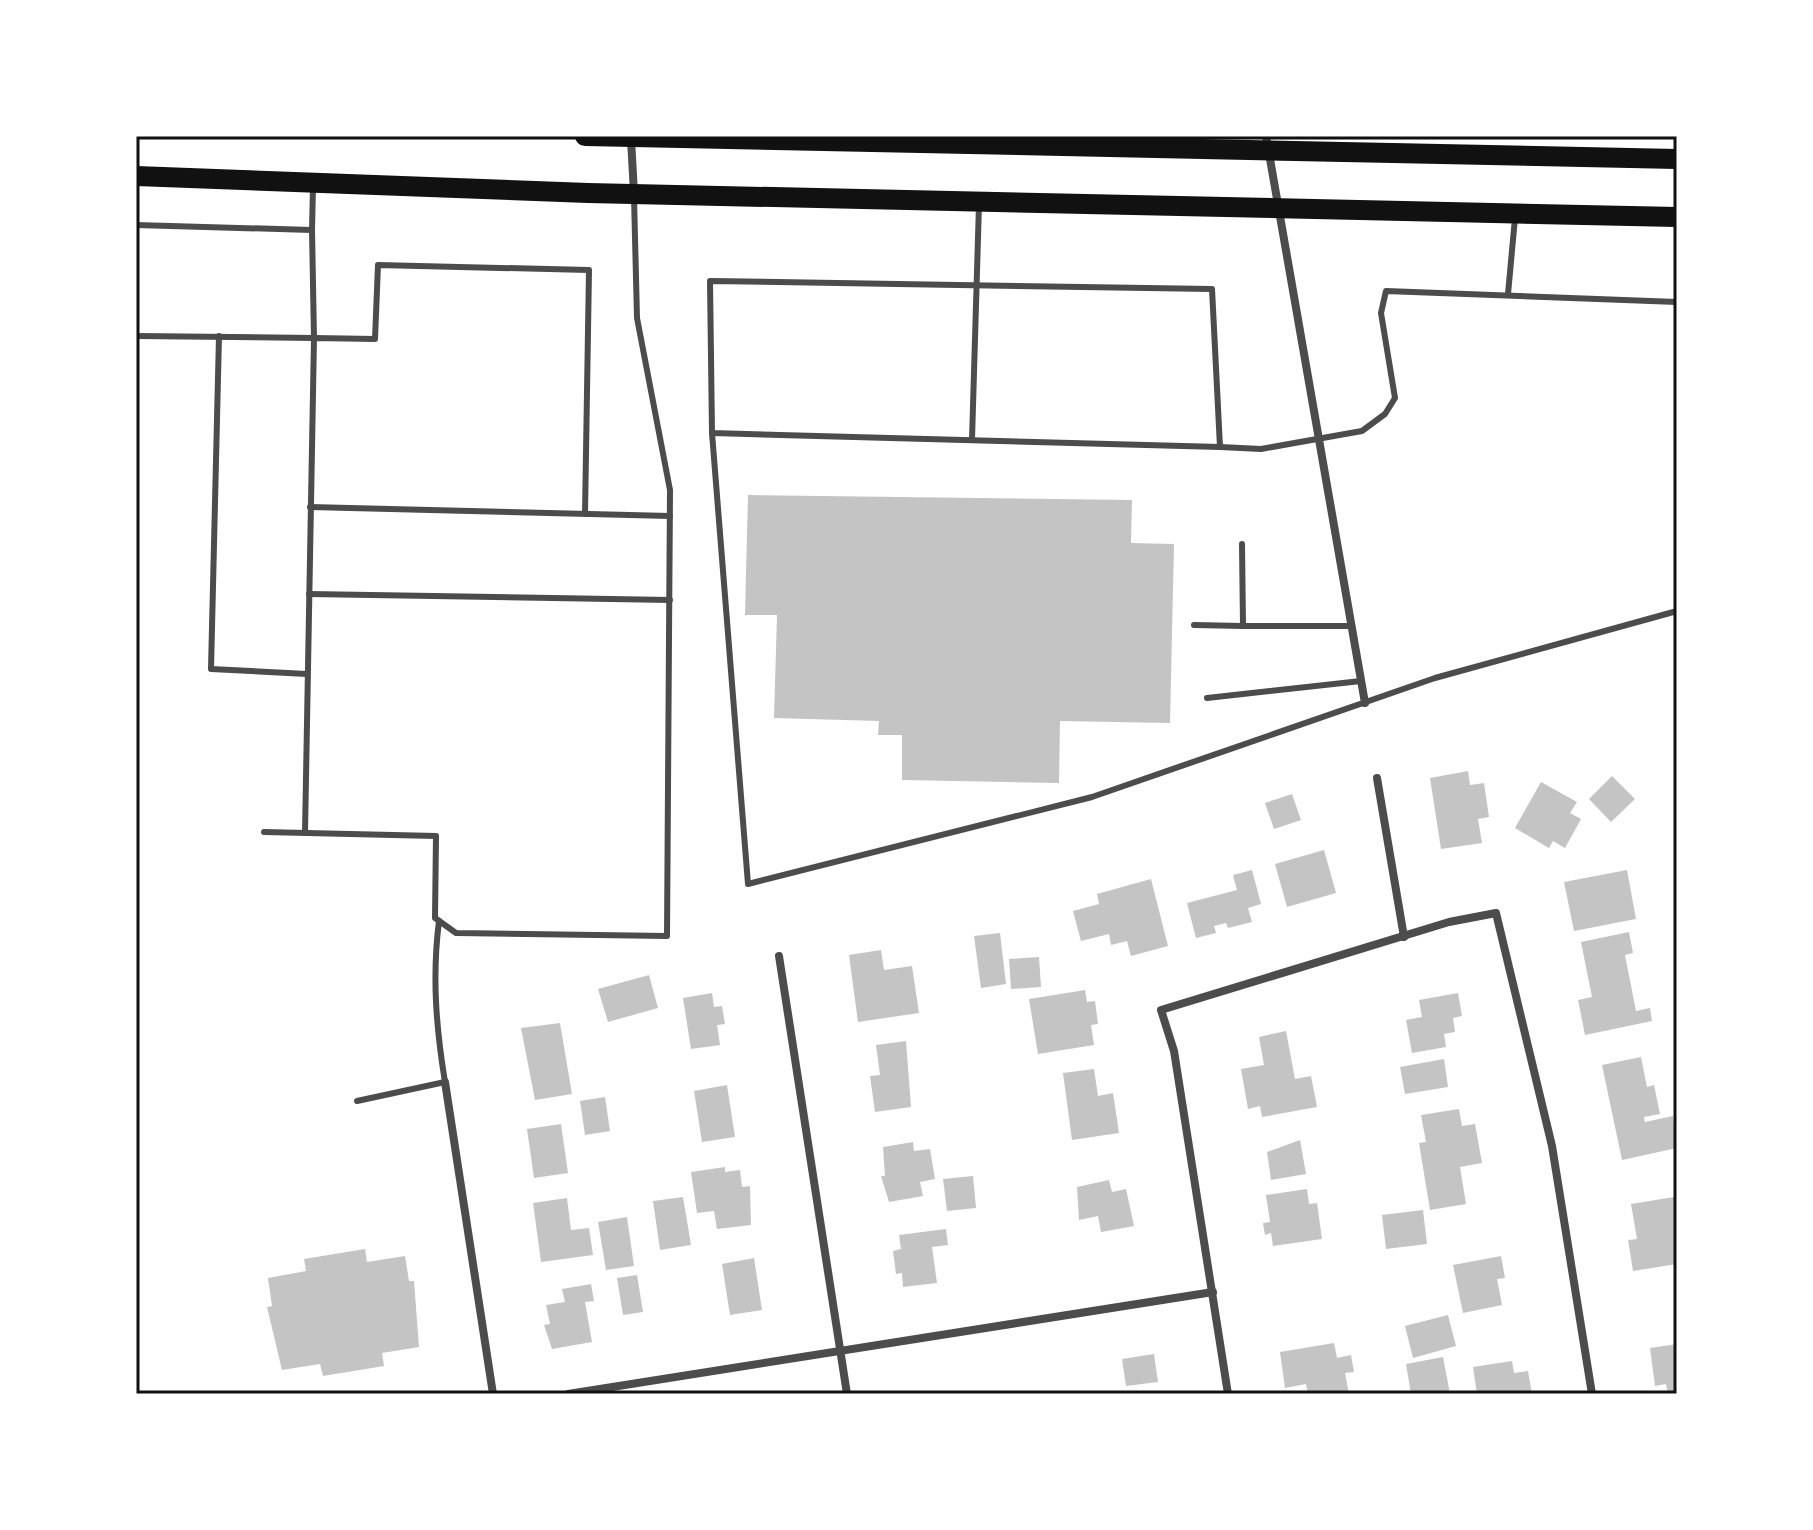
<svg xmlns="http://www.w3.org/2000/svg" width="1813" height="1530" font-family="'Alegreya Sans',sans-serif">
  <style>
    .building { fill: #c4c4c4 }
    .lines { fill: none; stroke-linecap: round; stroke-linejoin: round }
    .service { stroke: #4c4c4c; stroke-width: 6 }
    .minor { stroke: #4c4c4c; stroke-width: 8 }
    .primary { stroke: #111; stroke-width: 20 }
    .neatline { fill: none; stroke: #111; stroke-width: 3 }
  </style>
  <rect width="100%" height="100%" fill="#fff"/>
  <g class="building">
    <path d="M748,495L1132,500L1131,543L1174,544L1170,723L1060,721L1059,783L902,780V735H878L879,721L774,718L777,615H745Z"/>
    <path d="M1468,771L1470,785L1484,783L1489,817L1478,819L1482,843L1441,849L1430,778Z"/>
    <path d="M1612,776L1635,799L1611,822L1589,799Z"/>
    <path d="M1541,782L1577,802L1570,813L1581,819L1565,848L1553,841L1549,848L1515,828Z"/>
    <path d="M1292,794L1301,820L1274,829L1265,803Z"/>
    <path d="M1324,850L1336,893L1287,907L1275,864Z"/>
    <path d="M1252,870L1261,904L1248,908L1252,922L1228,928L1226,923L1214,926L1216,933L1196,938L1187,903L1237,890L1233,875Z"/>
    <path d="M1627,870L1636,919L1574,931L1564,882Z"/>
    <path d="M1151,879L1168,946L1131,956L1127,941L1111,945L1109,934L1081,941L1073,911L1099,904L1097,894Z"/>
    <path d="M1629,932L1633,953L1625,955L1636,1011L1650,1008L1652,1021L1585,1035L1578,1000L1592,997L1581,942Z"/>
    <path d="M1000,933L1006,984L981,988L974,936Z"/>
    <path d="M881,950L884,970L912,966L919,1013L858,1022L849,955Z"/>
    <path d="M1039,957L1041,987L1011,989L1009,959Z"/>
    <path d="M649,975L658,1008L608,1022L598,989Z"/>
    <path d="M1085,990L1087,1002L1095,1001L1098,1024L1091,1025L1094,1045L1038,1054L1029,999Z"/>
    <path d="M712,993L714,1007L722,1006L725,1024L717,1025L720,1045L691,1049L683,998Z"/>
    <path d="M1458,993L1462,1016L1453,1018L1455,1032L1444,1034L1446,1047L1412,1053L1406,1020L1422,1017L1419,1000Z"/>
    <path d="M560,1023L572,1094L535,1100L521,1028Z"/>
    <path d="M1286,1031L1295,1079L1311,1076L1317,1107L1262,1117L1260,1106L1248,1109L1241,1069L1264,1065L1259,1037Z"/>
    <path d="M906,1041L911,1107L875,1112L870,1076L880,1075L876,1045Z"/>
    <path d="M1641,1057L1647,1087L1654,1085L1660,1114L1644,1117L1645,1122L1673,1116L1677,1148L1622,1160L1602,1065Z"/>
    <path d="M1444,1059L1448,1087L1405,1094L1400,1067Z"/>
    <path d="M1094,1069L1098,1096L1113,1093L1119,1133L1072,1140L1063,1073Z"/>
    <path d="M727,1085L735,1137L702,1142L694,1091Z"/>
    <path d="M605,1097L610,1131L585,1135L580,1101Z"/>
    <path d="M1459,1109L1462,1126L1475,1124L1482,1163L1460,1167L1466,1204L1430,1210L1419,1143L1426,1142L1421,1115Z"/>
    <path d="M561,1124L568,1173L534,1178L527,1129Z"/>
    <path d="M1300,1140L1306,1174L1271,1180L1267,1152Z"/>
    <path d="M913,1142L914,1151L930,1149L935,1179L920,1182L923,1196L889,1202L881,1176H885L883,1147Z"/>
    <path d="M725,1167V1172L740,1170L742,1187L750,1186L751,1225L717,1229L714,1211L697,1213L691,1172Z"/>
    <path d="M973,1176L976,1208L947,1211L943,1179Z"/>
    <path d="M1109,1180L1112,1192L1126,1189L1134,1226L1101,1232L1098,1216L1079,1220L1077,1187Z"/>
    <path d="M1307,1189L1309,1204L1317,1203L1322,1239L1273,1246L1271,1233L1265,1235L1263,1223L1270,1222L1266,1195Z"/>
    <path d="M683,1197L691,1245L660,1250L653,1201Z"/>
    <path d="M1674,1197L1677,1264L1633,1271L1628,1240L1637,1239L1631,1204Z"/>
    <path d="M567,1198L571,1230L589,1228L593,1255L541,1262L533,1203Z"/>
    <path d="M1423,1210L1427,1244L1386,1249L1382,1215Z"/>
    <path d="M627,1217L634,1266L606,1270L598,1222Z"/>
    <path d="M946,1229L948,1245L932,1247L937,1283L903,1287L902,1273L896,1274L893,1251L901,1249L899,1235Z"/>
    <path d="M365,1249L367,1262L405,1256L409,1281H414L419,1347L382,1353L384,1366L323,1376L320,1364L282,1370L267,1307L272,1306L268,1278L306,1271L304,1259Z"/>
    <path d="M1501,1256L1505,1278L1497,1279L1502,1305L1463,1313L1453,1265Z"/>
    <path d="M754,1258L762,1310L730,1315L722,1264Z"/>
    <path d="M637,1275L643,1312L623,1315L617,1278Z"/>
    <path d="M591,1284L594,1301L585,1302L592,1342L552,1349L544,1325L550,1324L546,1305L565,1302L562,1289Z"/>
    <path d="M1448,1315L1456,1346L1413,1358L1405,1326Z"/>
    <path d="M1334,1343L1337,1358L1351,1355L1354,1372L1345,1373L1349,1394H1308L1306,1384L1285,1388L1280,1352Z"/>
    <path d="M1677,1344V1394H1668L1666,1384L1655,1386L1650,1348Z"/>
    <path d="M1154,1354L1158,1382L1126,1386L1122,1359Z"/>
    <path d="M1443,1357L1450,1394H1411L1406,1364Z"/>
    <path d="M1512,1361L1514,1373L1528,1371L1532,1394H1477L1473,1367Z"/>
  </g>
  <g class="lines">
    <g class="service">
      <path d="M136,225L312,230L314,338L136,336"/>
      <path d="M312,230L313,186"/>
      <path d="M710,281L1212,289L1220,447L712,433Z"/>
      <path d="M1508,294L1515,218"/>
      <path d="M219,336L211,669L307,674"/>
      <path d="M712,433L748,884L1092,797L1435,678L1677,611"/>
      <path d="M972,440L979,204"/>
      <path d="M1220,447L1261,449L1362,431L1385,414L1395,398L1381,313L1386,291L1677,302"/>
      <path d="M310,507L670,516"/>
      <path d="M1242,544L1243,626H1352"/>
      <path d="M309,594L670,600"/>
      <path d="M1194,625L1243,626"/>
      <path d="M1207,698L1361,681"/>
      <path d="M264,832L436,836L435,918L456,933L667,936L670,490L637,318L634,197"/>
      <path d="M305,833L314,338L375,339L378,265L589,270L585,514"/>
      <path d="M357,1101L445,1082C436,1027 432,976 439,921"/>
    </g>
    <g class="minor">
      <path d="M1266,136L1365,703"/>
      <path d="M631,139L634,193"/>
      <path d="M1377,778L1404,937"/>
      <path d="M779,956L847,1394"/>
      <path d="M445,1082L493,1394"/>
      <path d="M568,1394L1213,1292"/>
      <path d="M1228,1394L1174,1051L1161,1010L1449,922L1496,913L1552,1146L1592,1394"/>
    </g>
    <g class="primary">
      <path d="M585,136L1677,159"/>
      <path d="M136,176L588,193L1677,217"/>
    </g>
  </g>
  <rect width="1813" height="1530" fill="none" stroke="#ffffff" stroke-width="276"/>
  <rect x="138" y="138" width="1537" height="1254" class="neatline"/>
</svg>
